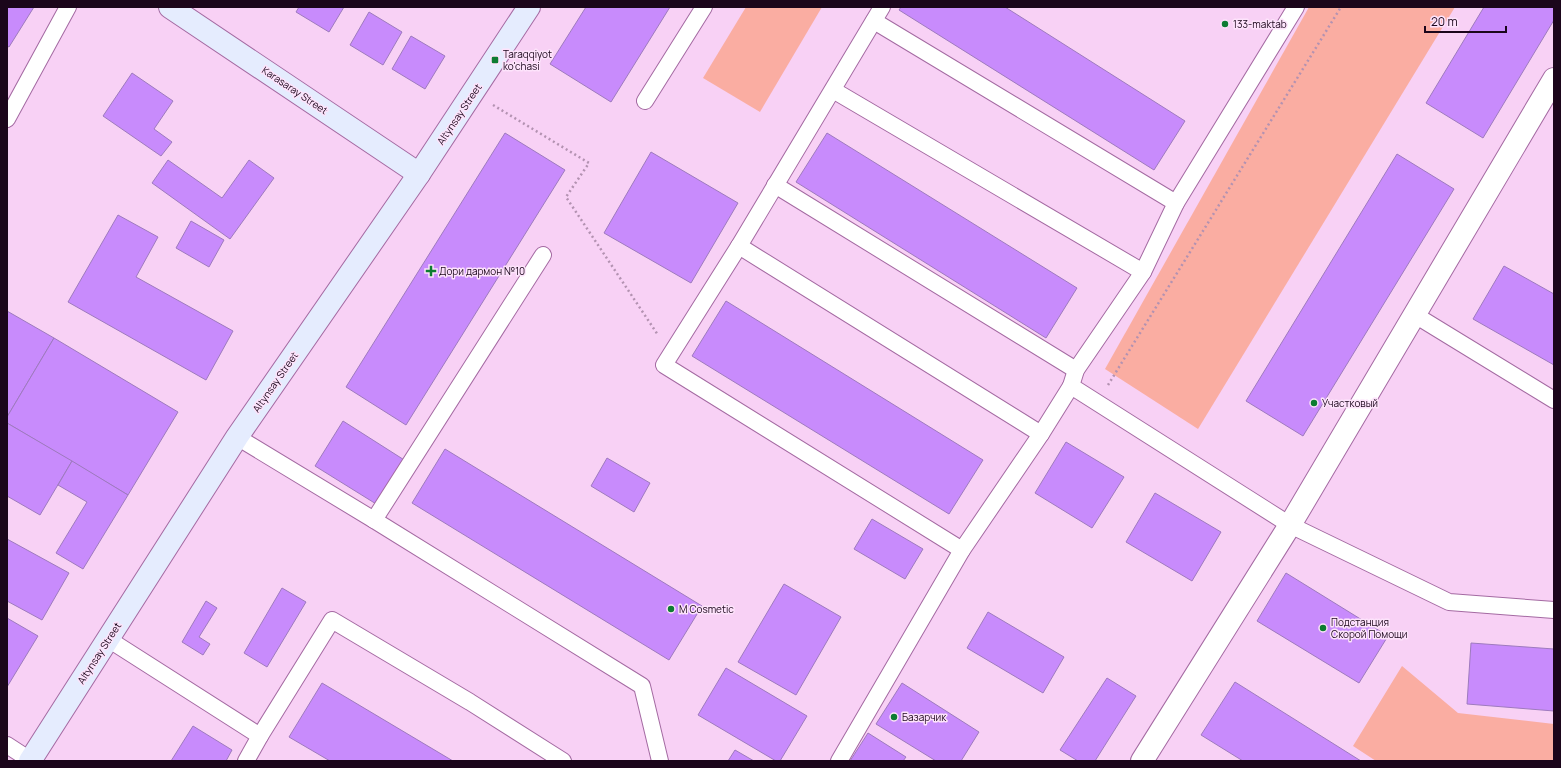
<svg xmlns="http://www.w3.org/2000/svg" width="1561" height="768" font-family="Manrope,sans-serif">
  <style>
    .green { fill: #faada2 }
    .building { fill: #c88bfc; stroke: #9e7abe }
    .lines { fill: none; stroke-linecap: round; stroke-linejoin: round }
    .lane-casing { stroke: #a46aa2; stroke-width: 18 }
    .street-casing { stroke: #a46aa2; stroke-width: 24 }
    .secondary-casing { stroke: #a46aa2; stroke-width: 24 }
    .path { stroke: #b392b1; stroke-width: 2.5; stroke-dasharray: 2 3; stroke-linecap: butt }
    .lane { stroke: #fff; stroke-width: 16 }
    .street { stroke: #fff; stroke-width: 22 }
    .secondary { stroke: #e5ecfe; stroke-width: 22 }
    .poi-dot { fill: #0d7c32; stroke: #fde3fb; stroke-width: 1.5 }
    .labels { text-anchor: middle; dominant-baseline: central; stroke-width: 3; stroke-linejoin: round; paint-order: stroke }
    .poi-label { font-size: 10px; fill: #1b061b; stroke: #fde3fb; text-anchor: start }
    .street-label { font-size: 10px; fill: #1b061b; stroke: #fde3fb }
  </style>
  <rect width="100%" height="100%" fill="#f8d1f5"/>
  <g class="green">
    <path d="M746,7H822L760,112L703,78Z"/>
    <path d="M1309,7H1455L1198,429L1105,369Z"/>
    <path d="M1402,666L1458,713L1554,724V761H1376L1353,746Z"/>
  </g>
  <g class="building">
    <path d="M7,7H34L9,47L7,46Z"/>
    <path d="M299,7H344L329,32L296,12Z"/>
    <path d="M586,7H670L611,102L550,64Z"/>
    <path d="M901,7H1005L1185,121L1154,170L899,10Z"/>
    <path d="M1484,7H1554V20L1483,138L1426,103Z"/>
    <path d="M369,12L402,32L383,65L350,45Z"/>
    <path d="M411,36L445,56L425,89L392,69Z"/>
    <path d="M132,73L173,101L154,129L172,142L161,156L103,116Z"/>
    <path d="M505,133L565,170L406,425L346,387Z"/>
    <path d="M827,133L1077,288L1046,338L796,182Z"/>
    <path d="M651,152L738,203L691,283L604,233Z"/>
    <path d="M1397,154L1454,189L1303,436L1246,401Z"/>
    <path d="M168,160L222,198L249,160L274,178L230,239L152,183Z"/>
    <path d="M118,215L158,237L136,277L233,331L206,380L68,302Z"/>
    <path d="M191,221L224,240L209,267L176,248Z"/>
    <path d="M1504,266L1554,294V365L1473,319Z"/>
    <path d="M726,301L983,460L949,514L692,356Z"/>
    <path d="M7,311L54,338L7,417Z"/>
    <path d="M54,338L178,412L128,495L7,423V417Z"/>
    <path d="M343,421L409,463L381,507L315,466Z"/>
    <path d="M7,423L72,461L40,515L7,496Z"/>
    <path d="M1066,442L1124,477L1092,528L1035,493Z"/>
    <path d="M445,449L702,606L669,660L412,503Z"/>
    <path d="M607,458L650,483L634,512L591,486Z"/>
    <path d="M72,461L128,495L83,569L56,553L87,502L58,485Z"/>
    <path d="M1155,493L1221,532L1192,581L1126,542Z"/>
    <path d="M872,519L923,549L905,579L854,549Z"/>
    <path d="M7,539L69,573L42,620L7,601Z"/>
    <path d="M1286,573L1388,636L1359,683L1257,621Z"/>
    <path d="M784,584L841,617L796,695L738,662Z"/>
    <path d="M282,588L306,602L267,667L244,653Z"/>
    <path d="M206,601L217,608L199,637L210,644L203,655L182,642Z"/>
    <path d="M988,612L1064,657L1043,693L967,648Z"/>
    <path d="M7,618L38,636L7,687Z"/>
    <path d="M1471,643L1554,649V711L1467,704Z"/>
    <path d="M726,668L807,716L780,761H776L698,715Z"/>
    <path d="M1107,678L1136,696L1095,761H1078L1060,750Z"/>
    <path d="M1235,682L1361,761H1243L1201,735Z"/>
    <path d="M322,683L453,761H330L289,737Z"/>
    <path d="M902,683L979,732L961,761H936L876,724Z"/>
    <path d="M193,726L232,750L226,761H171Z"/>
    <path d="M868,733L906,757L903,761H850Z"/>
    <path d="M735,750L754,761H728Z"/>
  </g>
  <g class="lines">
    <defs>
      <g id="lane">
        <path d="M882,7L739,246L664,365L962,550"/>
        <path d="M1296,7L1176,203L1143,272L1076,370L1071,386L1290,525L1449,602L1554,610"/>
        <path d="M874,21L1176,203"/>
        <path d="M833,90L1143,272"/>
        <path d="M645,101L704,7"/>
        <path d="M7,119L68,7"/>
        <path d="M775,185L1076,370"/>
        <path d="M739,246L1041,434"/>
        <path d="M1415,315L1554,400"/>
        <path d="M237,437L374,520L642,686L660,761"/>
        <path d="M374,520L543,255"/>
        <path d="M108,639L260,736L246,761"/>
        <path d="M260,736L332,620L470,702L563,761"/>
        <path d="M7,745L30,760"/>
        <path d="M839,761L962,550L1041,434L1071,386"/>
      </g>
      <path id="street" d="M1142,761L1290,525L1554,79"/>
      <g id="secondary">
        <path d="M170,7L419,174"/>
        <path d="M30,761L237,437L419,174L529,7"/>
      </g>
    </defs>
    <use href="#lane" class="lane-casing"/>
    <use href="#street" class="street-casing"/>
    <use href="#secondary" class="secondary-casing"/>
    <g class="path">
      <path d="M493,105L589,163L566,197L658,335"/>
      <path d="M1108,385L1341,7"/>
    </g>
    <use href="#lane" class="lane"/>
    <use href="#street" class="street"/>
    <use href="#secondary" class="secondary"/>
  </g>
  <g class="poi-dot">
    <circle cx="1225" cy="24" r="4"/>
    <rect x="491" y="56" width="8" height="8" rx="2"/>
    <path d="M429 265h4v4h4v4h-4v4h-4v-4h-4v-4h4z"/>
    <circle cx="1314" cy="403" r="4"/>
    <circle cx="671" cy="609" r="4"/>
    <circle cx="1323" cy="628" r="4"/>
    <circle cx="894" cy="717" r="4"/>
  </g>
  <g class="labels">
    <g class="poi-label">
      <text x="1233" y="24">133-maktab</text>
      <text x="503" y="54">Taraqqiyot<tspan x="503" dy="12">ko'chasi</tspan></text>
      <text x="439" y="271">Дори дармон №10</text>
      <text x="1322" y="403">Участковый</text>
      <text x="679" y="609">M Cosmetic</text>
      <text x="1331" y="622">Подстанция<tspan x="1331" dy="12">Скорой Помощи</tspan></text>
      <text x="902" y="717">Базарчик</text>
    </g>
    <g class="street-label">
      <text transform="translate(295 90) rotate(34)">Karasaray Street</text>
      <text transform="translate(459 114) rotate(-56)">Altynsay Street</text>
      <text transform="translate(275 382) rotate(-55)">Altynsay Street</text>
      <text transform="translate(99 653) rotate(-57)">Altynsay Street</text>
    </g>
  </g>
  <rect width="1561" height="768" fill="none" stroke="#1b061b" stroke-width="16"/>
  <path d="M1425 26v6h81v-6" fill="none" stroke="#1b061b" stroke-width="2"/>
  <text x="1431" y="26" font-size="12" fill="#1b061b" stroke="#fde3fb" stroke-width="3" paint-order="stroke">20 m</text>
</svg>
